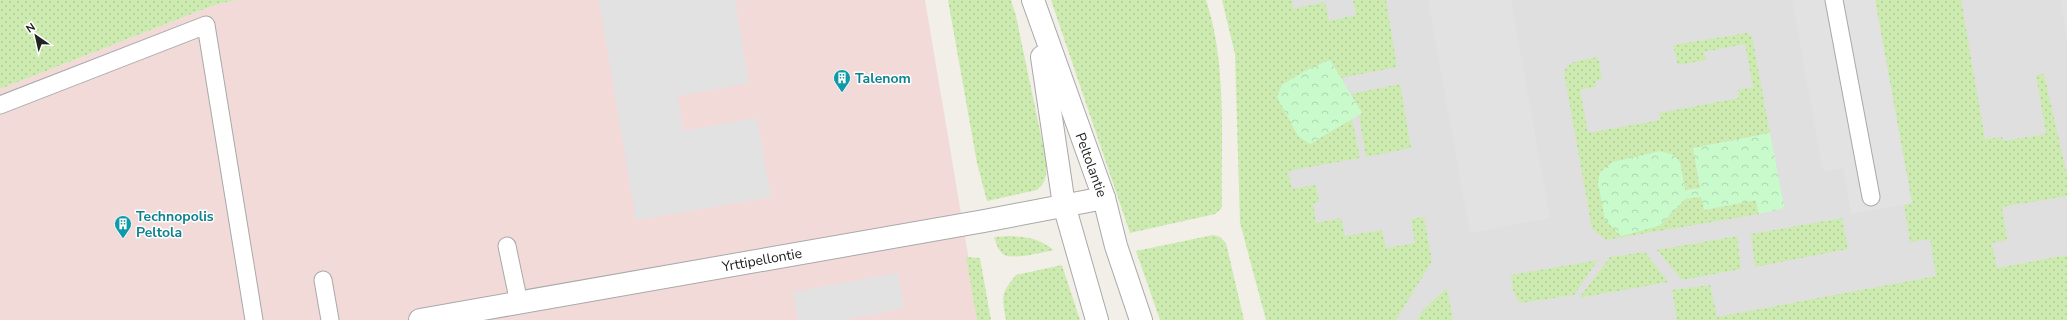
<svg xmlns="http://www.w3.org/2000/svg" width="2067" height="320" font-family="'Nunito Sans',sans-serif">
  <style>
    .residential { fill: #e0dfdf }
    .commercial { fill: #f2dad9 }
    .grass { fill: url(#grass-dots) }
    .park { fill: url(#park-crowns) }
    .parking { fill: #e2e2e2 }
    .lines { fill: none; stroke-linecap: round; stroke-linejoin: round }
    .lane-casing { stroke: #a9a9a9; stroke-width: 19 }
    .street-casing { stroke: #a9a9a9; stroke-width: 24 }
    .lane { stroke: #fff; stroke-width: 17 }
    .street { stroke: #fff; stroke-width: 22 }
    .labels { text-anchor: middle; dominant-baseline: central; stroke-width: 3; stroke-linejoin: round; paint-order: stroke }
    .culture-label { font-size: 14px; font-weight: bold; fill: #0d838f; stroke: #fff; text-anchor: start }
    .street-label { font-size: 14px; fill: #222; stroke: #fff }
  </style>
  <defs>
    <pattern id="grass-dots" width="8" height="8" patternUnits="userSpaceOnUse"><rect width="8" height="8" fill="#cdebb0"/><path d="M2 2h.1M6 6h.1" fill="none" stroke="#b0c997" stroke-width="1.8" stroke-linecap="round"/></pattern>
    <pattern id="park-crowns" width="20" height="18" patternUnits="userSpaceOnUse"><rect width="20" height="18" fill="#c8facc"/><path d="M2 6a3 3 0 1 1 6 0M12 15a3 3 0 1 1 6 0" fill="none" stroke="#acd6af"/></pattern>
  </defs>
  <rect width="100%" height="100%" fill="#f2efe9"/>
  <path class="residential" d="M1230,0H2067V294L1935,320H1343L1276,213Z"/>
  <path class="commercial" d="M238,0H925L979,320H0V89L217,4Z"/>
  <g class="grass">
    <path d="M0,0H238L217,4L0,89Z"/>
    <path d="M948,0H1011L1016,16L1046,160C1047,172 1047,182 1037,190L987,201L977,163Z"/>
    <path d="M1051,0H1206C1227,62 1221,139 1222,204L1221,209L1215,214L1130,233Z"/>
    <path d="M1222,0H1292L1293,9L1325,2L1329,21L1356,15L1353,0H1386L1397,67L1341,78L1330,60L1305,71L1282,85L1277,97L1310,144L1352,119L1360,158L1288,171L1292,189L1316,185L1319,202L1313,204L1316,223L1341,218L1345,236L1382,230L1386,248L1415,243L1411,219L1424,217L1432,261L1396,320H1266L1240,223L1235,54Z"/>
    <path d="M1875,0H1961L1985,139L2002,137L2003,141L2046,134L2036,75L2044,74L2067,175V196L2002,207L2007,240L1992,243L1997,268L2067,255V320H1677L1672,290L1710,285L1717,317L1936,276L1930,239L1910,242L1904,205L1912,203Z"/>
    <path d="M1747,33L1752,36L1770,133L1693,148L1700,188L1685,190L1680,162L1659,226L1685,198L1701,196L1704,210L1756,200L1759,214L1606,240L1592,229L1564,72C1570,59 1585,60 1598,57L1602,80L1595,81L1596,87L1580,90L1588,133L1660,120L1659,113L1739,98L1738,90L1753,87L1745,44L1704,52L1706,60L1678,65L1673,45Z"/>
    <path d="M1400,84L1411,148L1366,157L1359,116L1362,113L1351,94Z"/>
    <path d="M1842,218L1848,249L1755,267L1751,234Z"/>
    <path d="M1213,235L1220,237L1226,243L1244,320H1160L1136,251Z"/>
    <path d="M1009,236C1029,237 1038,238 1054,250C1043,252 1011,261 1003,254C998,250 996,243 994,237Z"/>
    <path d="M1737,236L1741,269L1682,280L1657,250Z"/>
    <path d="M1645,252L1668,282L1579,298L1610,257Z"/>
    <path d="M966,257L980,258L991,320H977Z"/>
    <path d="M1598,260L1574,295L1520,303C1513,294 1512,286 1511,275Z"/>
    <path d="M1062,265L1080,320H1006C1002,295 1000,295 1016,275Z"/>
    <path d="M1447,288L1453,320H1417L1423,310Z"/>
  </g>
  <g class="park">
    <path d="M1330,60L1362,113L1310,144L1298,136L1277,97L1282,85L1305,71Z"/>
    <path d="M1770,133L1784,206L1781,209L1759,214L1756,200L1704,210L1701,197L1685,199L1659,226L1621,236L1605,220L1598,183L1600,172L1613,162L1660,151L1674,155L1680,162L1685,190L1700,188L1693,148Z"/>
  </g>
  <g class="parking">
    <path d="M599,0H735L749,83L678,96L683,131L757,118L771,197L636,220Z"/>
    <path d="M1428,0H1511L1550,218L1470,233Z"/>
    <path d="M1792,0H1875L1912,203L1851,214L1843,168L1823,171Z"/>
    <path d="M2060,0H2067V38Z"/>
    <path d="M898,273L904,308L843,320H798L793,292Z"/>
  </g>
  <g class="lines">
    <defs>
      <g id="lane">
        <path d="M1834,0L1871,197"/>
        <path d="M0,105L206,25L254,320"/>
        <path d="M507,246L519,303"/>
        <path d="M323,280L330,320"/>
      </g>
      <g id="street">
        <path d="M1033,0L1104,198L1116,246L1141,320"/>
        <path d="M1042,57L1064,205L1097,320"/>
        <path d="M420,320L984,221L1104,198"/>
      </g>
    </defs>
    <use href="#lane" class="lane-casing"/>
    <use href="#street" class="street-casing"/>
    <use href="#lane" class="lane"/>
    <use href="#street" class="street"/>
  </g>
  <defs>
    <symbol id="building-pin" viewBox="-11 -11 22 30"><path d="M0 17L-7.5 6A9.5 9.5 0 1 1 7.5 6Z" fill="#0f9aa8" stroke="#fff"/><path d="M-4-6H4V6H1V3H-1V6H-4ZM-2.5-4.3h1.7v1.8h-1.7ZM.8-4.3h1.7v1.8H.8ZM-2.5-1h1.7V.8h-1.7ZM.8-1h1.7V.8H.8Z" fill="#fff"/></symbol>
  </defs>
  <g fill-rule="evenodd">
    <use href="#building-pin" x="832" y="68" width="20" height="27"/>
    <use href="#building-pin" x="113" y="214" width="20" height="27"/>
  </g>
  <g class="labels">
    <g class="culture-label">
      <text x="855" y="78">Talenom</text>
      <text x="136" y="216">Technopolis<tspan x="136" dy="16">Peltola</tspan></text>
    </g>
    <g class="street-label">
      <text transform="translate(1091 165) rotate(70)">Peltolantie</text>
      <text transform="translate(762 260) rotate(-10)">Yrttipellontie</text>
    </g>
  </g>
  <g transform="translate(36 36) rotate(326)" stroke="#ffffff" stroke-width="3" paint-order="stroke">
  <path d="M0-3L7 15L0 10L-7 15Z" fill="#222222"/>
  <text y="-6" font-size="11" font-weight="bold" text-anchor="middle" fill="#222222">N</text>
  </g>
</svg>
